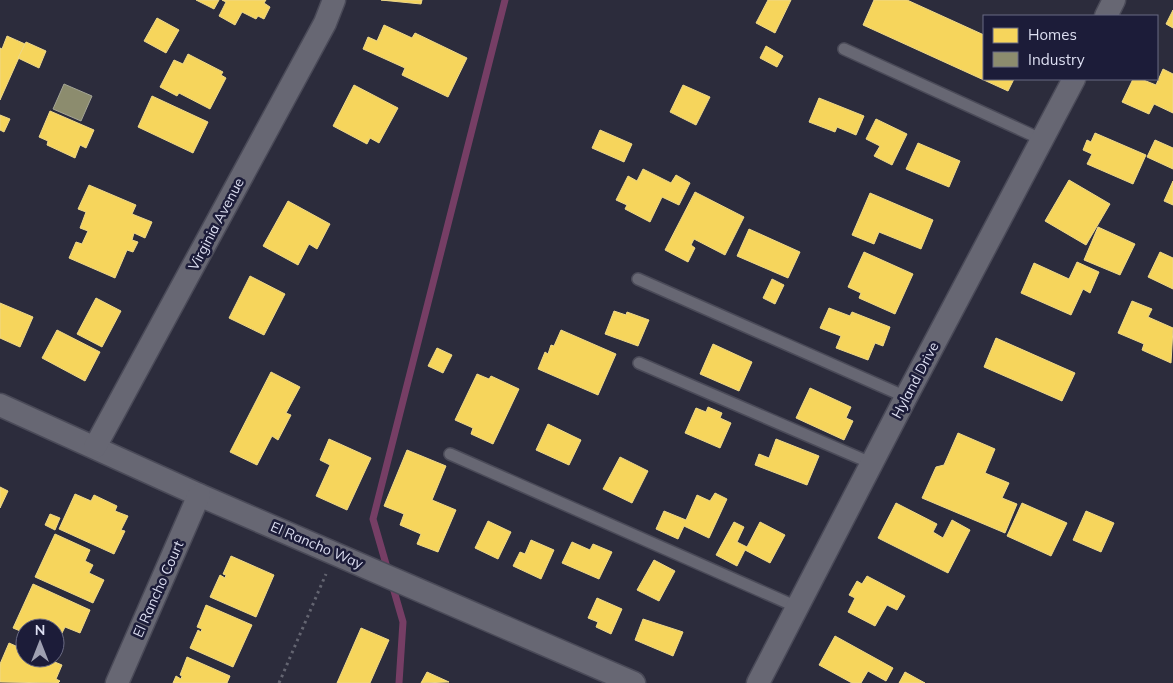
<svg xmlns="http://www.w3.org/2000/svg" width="1173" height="683" font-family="Mulish,sans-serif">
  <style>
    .homes { fill: #f6d55c; stroke: #eed889 }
    .industry { fill: #8c8c6e; stroke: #a4a596 }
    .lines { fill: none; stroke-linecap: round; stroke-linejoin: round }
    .stream { stroke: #763e65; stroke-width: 7 }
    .lane-casing { stroke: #4a4a58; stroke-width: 14 }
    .street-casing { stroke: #4a4a58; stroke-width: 25 }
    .path { stroke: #646571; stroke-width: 3; stroke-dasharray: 2.5 4; stroke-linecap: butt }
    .lane { stroke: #676773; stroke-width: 11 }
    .street { stroke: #676773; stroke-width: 22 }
    .labels { text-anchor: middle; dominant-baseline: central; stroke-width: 5; stroke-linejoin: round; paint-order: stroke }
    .street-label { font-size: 14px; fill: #dddff2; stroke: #1c1c39 }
  </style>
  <rect width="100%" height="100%" fill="#2c2c3c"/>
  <g class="homes">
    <path d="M196,0H219L214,9Z"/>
    <path d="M222,0H266L264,3L270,7L264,19L258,16L256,19L242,12L235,25L219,16L226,2Z"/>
    <path d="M381,0H422L421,4Z"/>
    <path d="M768,0H791L775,33L756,23Z"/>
    <path d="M874,0H907L984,35V79H1014L1008,91L863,25Z"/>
    <path d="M1173,10V28L1166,24Z"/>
    <path d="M157,18L179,30L166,53L144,41Z"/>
    <path d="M384,25L412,38L415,33L467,58L448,97L402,75L405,68L363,49L368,37L377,41Z"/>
    <path d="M7,36L25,44L0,100V48L2,49Z"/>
    <path d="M26,42L46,51L39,68L18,58Z"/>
    <path d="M766,46L783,56L777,67L760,58Z"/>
    <path d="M188,54L223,72L221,75L226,78L210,109L179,93L177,96L160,87L174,60L183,64Z"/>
    <path d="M1163,69L1173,74V113L1154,104L1149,114L1122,102L1133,79H1141L1156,85Z"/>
    <path d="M354,85L398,108L379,143L370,138L367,144L333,126Z"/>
    <path d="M683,85L710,97L696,125L670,112Z"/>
    <path d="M152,96L208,122L193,153L138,127Z"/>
    <path d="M819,98L864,116L856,135L837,127L835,132L809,122Z"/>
    <path d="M50,111L94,130L86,148L80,145L75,158L47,145L48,141L39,137Z"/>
    <path d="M0,115L10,119L4,132L0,130Z"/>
    <path d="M876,119L907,134L892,165L874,156L880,146L866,139Z"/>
    <path d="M600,130L632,144L624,162L592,148Z"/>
    <path d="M1095,133L1146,155L1133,184L1087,164L1092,154L1083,150L1087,140L1091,142Z"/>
    <path d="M1155,140L1173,148V169L1147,157Z"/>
    <path d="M918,143L960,161L949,187L906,169Z"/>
    <path d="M643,169L671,183L676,175L690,183L679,205L662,197L650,222L625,209L627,205L616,200L628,176L637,181Z"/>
    <path d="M1069,180L1110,204L1086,245L1045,221Z"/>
    <path d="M1173,181V205L1164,201Z"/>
    <path d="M89,185L136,205L132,214L152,222L145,238L134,233L132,240L138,242L133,252L127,250L115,278L69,258L76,242L82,244L88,231L80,228L86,212L78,209Z"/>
    <path d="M695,192L744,217L725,255L694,239L691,245L695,248L688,262L665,250Z"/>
    <path d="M870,193L933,220L921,249L879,232L874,244L852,235Z"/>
    <path d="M288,201L330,224L317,249L309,244L298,265L263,246Z"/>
    <path d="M1098,227L1135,244L1120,275L1084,260Z"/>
    <path d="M749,229L800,252L788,278L737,256Z"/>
    <path d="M864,252L913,274L895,314L859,298L861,293L848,287Z"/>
    <path d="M1160,252L1173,258V289L1148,277Z"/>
    <path d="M1077,262L1099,272L1090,293L1083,289L1071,315L1021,293L1034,263L1069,279Z"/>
    <path d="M250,276L285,294L264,335L229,318Z"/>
    <path d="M772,279L784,285L775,304L763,298Z"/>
    <path d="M96,298L121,311L102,347L77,334Z"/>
    <path d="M1132,301L1152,309L1148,317L1173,328L1171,363L1142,350L1144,344L1118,333Z"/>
    <path d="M0,303L33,317L20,347L0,338Z"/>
    <path d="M829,308L850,316L852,312L890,327L883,346L875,343L868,360L836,348L841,336L820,328Z"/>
    <path d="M614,311L626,315L627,312L649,320L638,346L605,334Z"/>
    <path d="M57,330L100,352L85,381L42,358Z"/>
    <path d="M561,330L616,354L598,395L538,369L545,352L548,354L551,345L554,346Z"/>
    <path d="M996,338L1075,373L1062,401L984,367Z"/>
    <path d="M713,344L752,362L739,391L700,374Z"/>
    <path d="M437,348L452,355L443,373L428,366Z"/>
    <path d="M271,372L300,387L286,413L291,415L278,440L272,436L257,465L230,452Z"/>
    <path d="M477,374L489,379L491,376L519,389L493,444L471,434L473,428L455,420Z"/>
    <path d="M810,388L851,407L846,418L853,421L844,440L796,418Z"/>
    <path d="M708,407L722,413L720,418L731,423L720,448L685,433L696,408L706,412Z"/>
    <path d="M548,424L581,440L569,465L536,450Z"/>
    <path d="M958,433L995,449L985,473L1009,483L1002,498L1017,504L1005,533L922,498L936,467L944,465Z"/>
    <path d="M329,439L371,458L347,510L316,496L330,465L320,460Z"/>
    <path d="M776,439L819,456L807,485L755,465L759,454L769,458Z"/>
    <path d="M407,450L446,466L432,500L456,510L438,552L417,544L421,534L400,525L404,514L384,506Z"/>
    <path d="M620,457L648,471L632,503L603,489Z"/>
    <path d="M0,487L8,491L0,508Z"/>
    <path d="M715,493L727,499L709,538L684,526L678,539L656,529L664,511L686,520L697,495L710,501Z"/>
    <path d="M75,494L91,501L94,495L117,506L115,511L128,516L121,530L125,531L114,554L59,529Z"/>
    <path d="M896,503L937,524L933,532L943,538L952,520L970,530L948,573L878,538Z"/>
    <path d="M1022,503L1067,523L1051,556L1007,536Z"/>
    <path d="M1086,511L1114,523L1101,552L1073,540Z"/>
    <path d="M50,514L60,518L55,530L45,525Z"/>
    <path d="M488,521L511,532L498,559L475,548Z"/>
    <path d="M734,522L744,527L737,542L747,547L760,522L785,535L770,563L745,550L737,566L716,555Z"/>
    <path d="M55,534L90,550L85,561L93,565L89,573L104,580L93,603L35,577Z"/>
    <path d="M531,540L554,550L541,579L513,566L520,552L525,554Z"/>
    <path d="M572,542L590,550L593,544L612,552L599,579L562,563Z"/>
    <path d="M231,556L274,575L256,617L210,597L220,575L225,578L226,575L223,574Z"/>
    <path d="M654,560L675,571L659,601L637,590Z"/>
    <path d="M867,576L905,596L897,610L887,605L875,626L848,612L855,598L849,595L857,581L862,584Z"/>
    <path d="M33,584L90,610L80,633L65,627L61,635L55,632V628H25V633L13,628Z"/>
    <path d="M597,598L622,609L611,634L596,627L598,622L588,618Z"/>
    <path d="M206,605L252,625L233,667L190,648L198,630L201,632L202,629L197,627Z"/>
    <path d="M643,619L683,632L673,656L635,640Z"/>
    <path d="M361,628L389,640L370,683H337Z"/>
    <path d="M835,636L893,668L886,681L868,671L861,683H852L819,665Z"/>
    <path d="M9,643L25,650V658H51L50,660L62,665L56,679L60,681L58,683L0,682V664Z"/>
    <path d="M187,657L230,676L227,683H173L176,676L181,679L182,676L180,675Z"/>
    <path d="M427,672L449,682L421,683Z"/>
    <path d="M905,672L925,683H899Z"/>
  </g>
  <path class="industry" d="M64,84L92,96L81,121L53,109Z"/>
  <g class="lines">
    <g class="stream">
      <path d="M388,571L373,519L505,0"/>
      <path d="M392,584L403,622L399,683"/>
    </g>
    <defs>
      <g id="lane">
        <path d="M844,49L1043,140"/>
        <path d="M638,279L906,397"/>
        <path d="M639,363L871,463"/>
        <path d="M450,454L797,607"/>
      </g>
      <g id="street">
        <path d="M1106,16L1114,0"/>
        <path d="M0,405L199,495L634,683"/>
        <path d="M95,447L325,23L334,0"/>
        <path d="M117,683L199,495"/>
        <path d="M758,683L906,397L1074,79"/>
      </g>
    </defs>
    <use href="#lane" class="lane-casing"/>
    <use href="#street" class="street-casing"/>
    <path class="path" d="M279,683L326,574"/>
    <use href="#lane" class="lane"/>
    <use href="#street" class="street"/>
  </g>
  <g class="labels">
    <g class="street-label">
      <text transform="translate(216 224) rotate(-62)">Virginia Avenue</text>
      <text transform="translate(915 380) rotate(-62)">Hyland Drive</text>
      <text transform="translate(317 545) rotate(23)">El Rancho Way</text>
      <text transform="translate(158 589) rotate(-66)">El Rancho Court</text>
    </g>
  </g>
  <rect x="983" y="15" width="175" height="65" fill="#1c1c39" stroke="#696a83"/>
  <rect x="993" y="28" width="25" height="15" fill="#f6d55c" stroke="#696a83"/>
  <text x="1028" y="40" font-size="15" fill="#dddff2">Homes</text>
  <rect x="993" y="52" width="25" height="15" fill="#8c8c6e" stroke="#696a83"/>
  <text x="1028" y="65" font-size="15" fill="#dddff2">Industry</text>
  <g transform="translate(40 643)"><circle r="24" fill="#1c1c39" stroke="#696a83"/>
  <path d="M0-4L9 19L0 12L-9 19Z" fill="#9fa0b2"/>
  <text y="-8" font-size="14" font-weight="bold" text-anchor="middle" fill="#dddff2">N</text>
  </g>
</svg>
